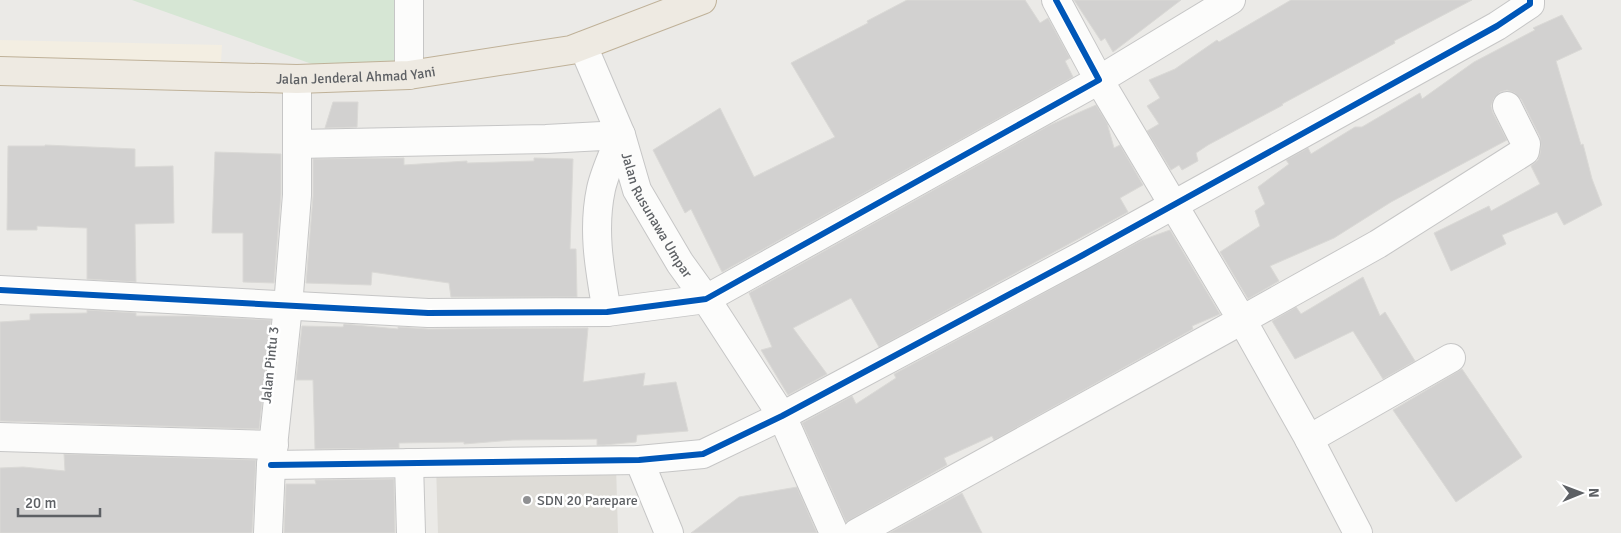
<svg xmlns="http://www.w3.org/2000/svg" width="1621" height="533" font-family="Signika,sans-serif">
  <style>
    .commercial { fill: #f3eee2 }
    .education { fill: #dedcd7 }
    .green { fill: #d6e6d4 }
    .building { fill: #d2d1d0; stroke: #dad9d6 }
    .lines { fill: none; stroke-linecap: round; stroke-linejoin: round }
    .minor-casing { stroke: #c6c6c6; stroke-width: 30 }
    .highway-casing { stroke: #bfb198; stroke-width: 30 }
    .minor { stroke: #fcfcfb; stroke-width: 28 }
    .highway { stroke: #eeeae2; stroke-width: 28 }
    .cycleway-casing { stroke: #fff; stroke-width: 9 }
    .cycleway { stroke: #0057b8; stroke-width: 6 }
    .poi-dot { fill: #8f9092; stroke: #fff; stroke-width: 2 }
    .labels { text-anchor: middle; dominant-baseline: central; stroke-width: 5; stroke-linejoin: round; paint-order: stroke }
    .street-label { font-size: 14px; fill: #5d6064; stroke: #fff }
    .poi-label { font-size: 14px; fill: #5d6064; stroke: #fff; text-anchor: start }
  </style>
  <rect width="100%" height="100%" fill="#ebeae7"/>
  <path class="commercial" d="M0,40L222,45L221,62L0,58Z"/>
  <path class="education" d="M436,464L616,466L618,533H438Z"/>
  <path class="green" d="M132,0H404L402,64H312Z"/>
  <g class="building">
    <path d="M907,0H1025L1040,23L1048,18L1070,58L1065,61L1073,77L722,272L691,209L685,213L653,150L720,108L754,177L835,137L791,63L868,23L867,21Z"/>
    <path d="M1074,0H1181L1113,52L1105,38L1101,41Z"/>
    <path d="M1291,0H1472L1394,41L1395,43L1375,54L1282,104L1283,105L1208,145L1196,153L1198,161L1182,170L1179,165L1171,170L1147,131L1159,124L1147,106L1160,98L1149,80L1175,69L1217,40L1219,42Z"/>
    <path d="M1562,15L1582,49L1556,61L1581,145L1583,144L1592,179L1602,205L1564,225L1557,212L1502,235L1506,244L1451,271L1434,233L1489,206L1491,211L1540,184L1531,166L1538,160L1540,154L1541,146L1540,137L1521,99L1515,93L1507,90L1500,92L1494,98L1491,106L1493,113L1507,140L1391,202L1334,238L1270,266L1279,281L1248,299L1220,252L1260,226L1255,211L1265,204L1258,187L1289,164L1286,160L1308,148L1311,154L1355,127H1362L1420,93L1422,99L1474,62L1535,30L1533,28Z"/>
    <path d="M333,102H358L357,127L325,128Z"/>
    <path d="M1096,105L1107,123L1114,148L1120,145L1143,185L1120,198L1128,212L879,347L851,298L793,328L827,374L788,395L761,350L772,347L749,293L1050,125Z"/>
    <path d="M45,145L135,149V167L173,166L174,223L135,224L136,282L87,279V228L37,226V230H7L8,146H45Z"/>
    <path d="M215,152L281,154V194L274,283L243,282V233H212Z"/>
    <path d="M404,158V165L467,161V163L534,161V158L573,159L570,249H576L577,297H451L449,283L372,272L371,285L306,283L313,196V159Z"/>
    <path d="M1170,230L1220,314L1192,326L1193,329L994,440L992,436L944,458L947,465L846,522L802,423L852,396L856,404L896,378L894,374L1142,240Z"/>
    <path d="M1363,277L1380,316L1385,312L1415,361L1383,379L1353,331L1295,359L1272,321L1296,307L1301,314Z"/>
    <path d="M87,310L136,313V316H193L271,320L259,429L0,421V322L30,320V314L87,313Z"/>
    <path d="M344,324L398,329V327L428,329L588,328L583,382L645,373L643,386L676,382L688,431L637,435L636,442L604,445H597V439L513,440L464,444V442L399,443V448L315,449L313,380H296L302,326L343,327Z"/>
    <path d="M1462,369L1522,457L1456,502L1393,410Z"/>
    <path d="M64,454L256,460L252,533H0V468L23,467L65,471Z"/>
    <path d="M394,479L395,533H284L286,484H316L315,480Z"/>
    <path d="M797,487L817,533H691L739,497Z"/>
    <path d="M962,493L982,533H889Z"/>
  </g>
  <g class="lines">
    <defs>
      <g id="minor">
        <path d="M409,0V75"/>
        <path id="s1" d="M583,46L621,135L637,190L680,263L706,299L782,416L834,533"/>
        <path d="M297,144L546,139L621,135C614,153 605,171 601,189C592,231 600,271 607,312"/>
        <path d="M0,290L428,313L607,312L706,299L1099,80L1056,0"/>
        <path d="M0,437L274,445"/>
        <path d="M1309,439L1451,358"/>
        <path d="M639,460L669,533"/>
        <path d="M409,463L411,533"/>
        <path d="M271,465L639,460L703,454L782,416L1083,255L1497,26L1530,4V0"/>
        <path d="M268,533L271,465L288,306L297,195V79"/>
        <path d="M857,533L1242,320L1099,80L1231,0"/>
        <path d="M1358,533L1309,439L1242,320L1378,244L1525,151L1526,144L1507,106"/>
      </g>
      <g id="highway">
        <path id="s2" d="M0,71L297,79L409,75L571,50L702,0"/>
      </g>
    </defs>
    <use href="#minor" class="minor-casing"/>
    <use href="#highway" class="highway-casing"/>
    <use href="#minor" class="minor"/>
    <use href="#highway" class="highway"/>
    <defs>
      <g id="cycleway">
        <path d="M0,290L428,313L607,312L706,299L1099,80L1056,0"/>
        <path d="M271,465L639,460L703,454L782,416L1083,255L1497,26L1530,4V0"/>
      </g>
    </defs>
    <use href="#cycleway" class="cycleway-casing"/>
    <use href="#cycleway" class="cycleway"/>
  </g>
  <circle class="poi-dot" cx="527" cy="500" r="5"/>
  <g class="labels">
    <g class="street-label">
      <text stroke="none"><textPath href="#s2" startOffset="356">Jalan Jenderal Ahmad Yani</textPath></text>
      <text stroke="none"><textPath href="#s1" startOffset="185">Jalan Rusunawa Umpar</textPath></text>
      <text transform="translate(270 365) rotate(-84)">Jalan Pintu 3</text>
    </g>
    <g class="poi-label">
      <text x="537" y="500">SDN 20 Parepare</text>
    </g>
  </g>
  <g transform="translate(1581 493) rotate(89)" stroke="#ffffff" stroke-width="4" paint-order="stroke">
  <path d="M0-4L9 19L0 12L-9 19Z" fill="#5d6064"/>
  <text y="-8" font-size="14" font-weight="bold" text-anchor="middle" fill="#5d6064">N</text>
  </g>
  <path d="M18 508v8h82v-8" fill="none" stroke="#5d6064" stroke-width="2.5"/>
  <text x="25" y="508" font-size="15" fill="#5d6064" stroke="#ffffff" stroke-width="4" paint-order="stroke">20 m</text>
</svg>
